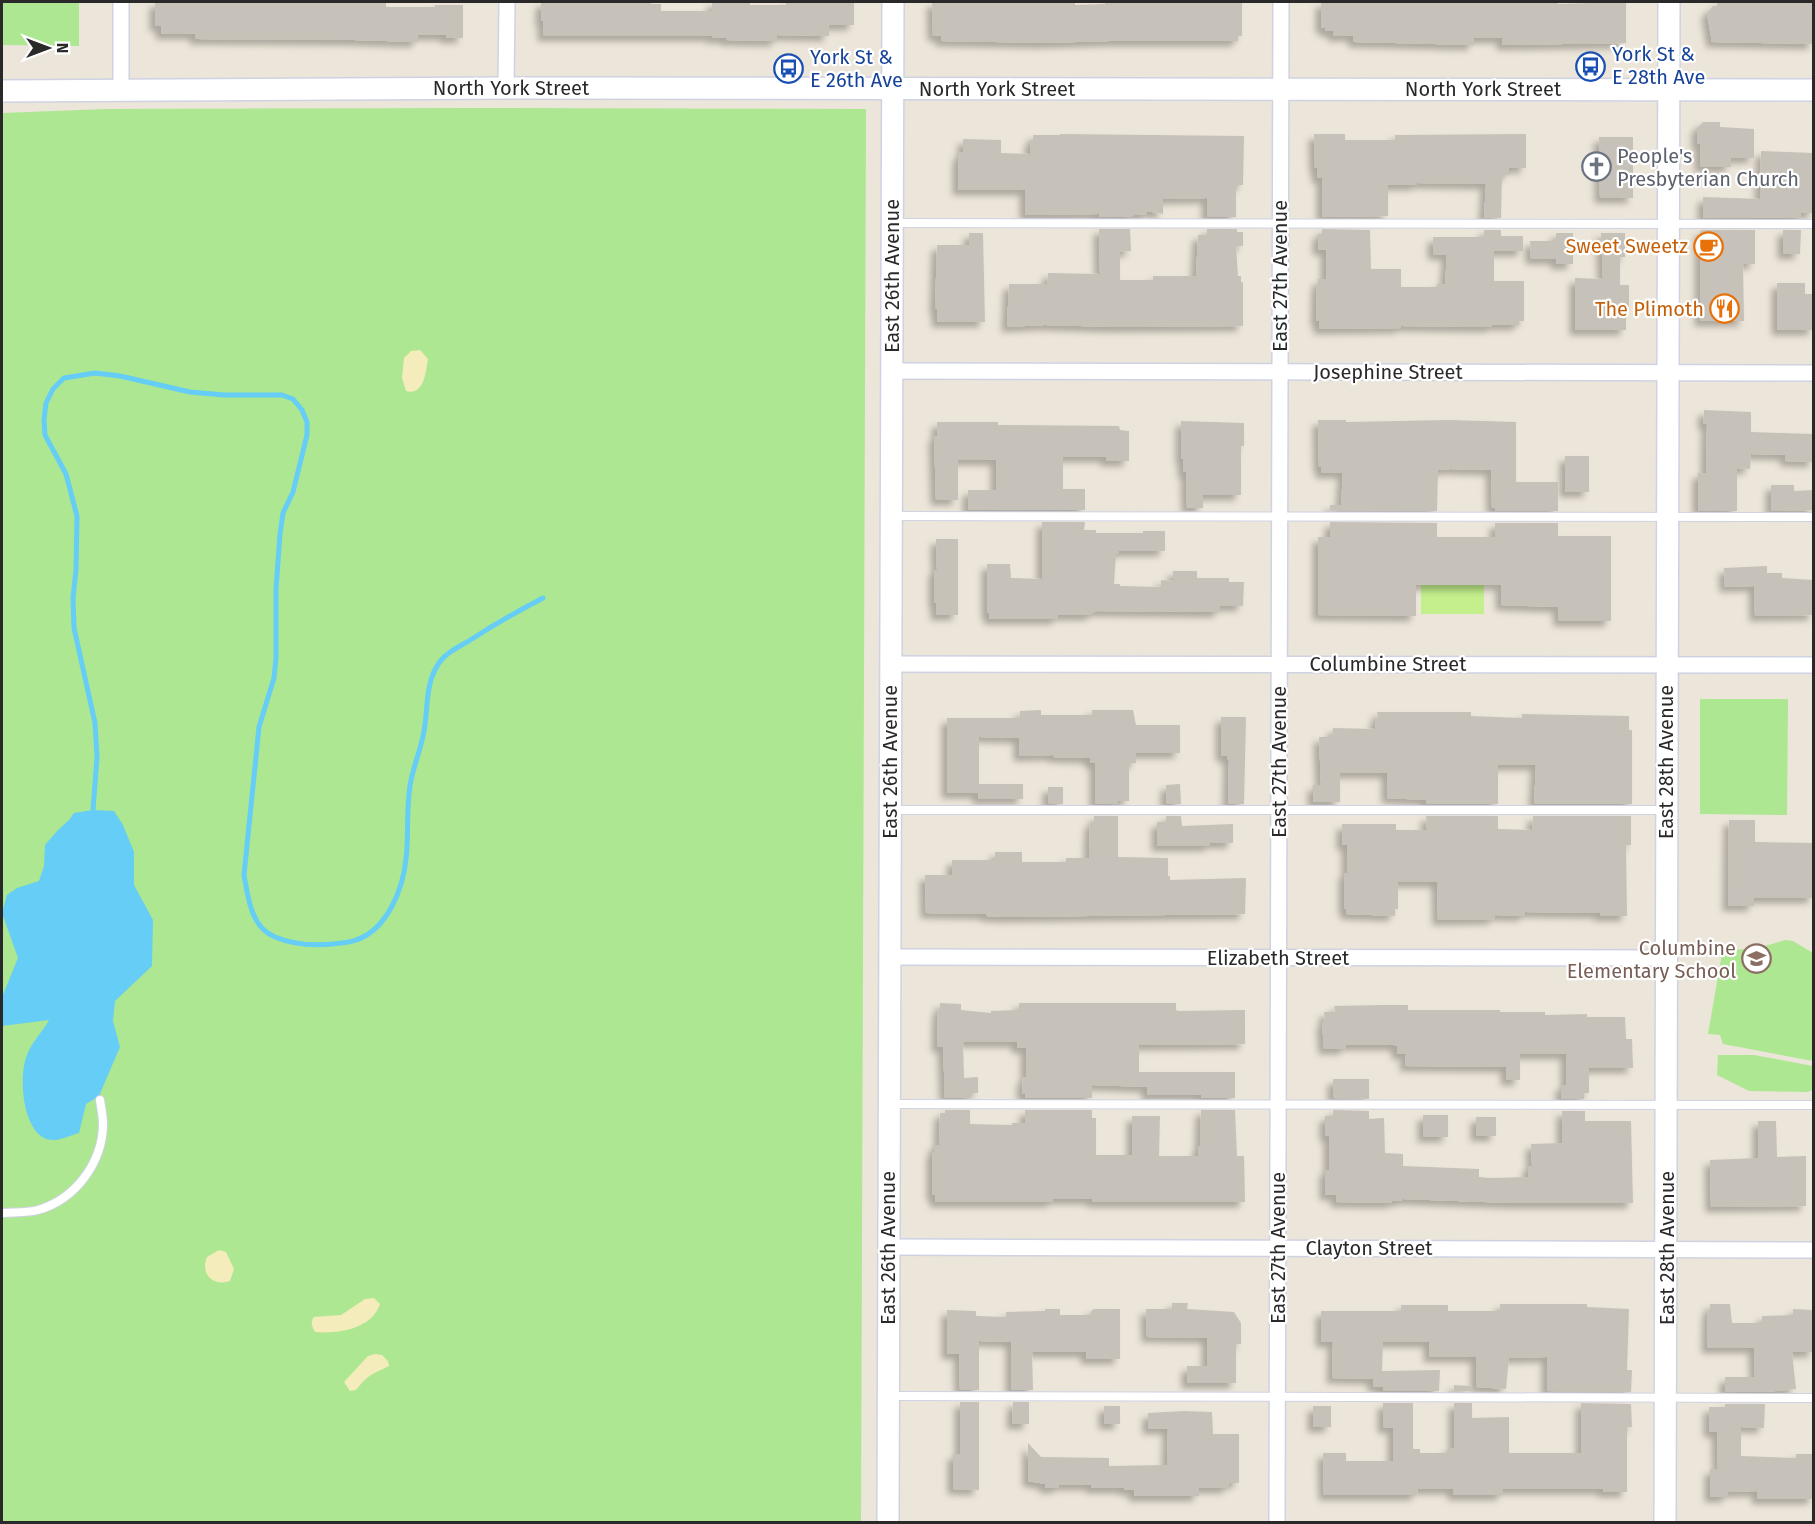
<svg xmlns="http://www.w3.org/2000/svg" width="1815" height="1524" font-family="'Fira Sans',sans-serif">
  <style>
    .green { fill: #ade792 }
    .sand { fill: #f4ecba }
    .pitch { fill: #c3ef8c }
    .water { fill: #65cdf6 }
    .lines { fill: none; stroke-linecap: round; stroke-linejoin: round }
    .stream { stroke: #65cdf6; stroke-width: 5 }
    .building { fill: #c7c2b9; filter: url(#shadow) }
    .lane-casing { stroke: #cfd2e3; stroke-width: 10 }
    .street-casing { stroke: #cfd2e3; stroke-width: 18 }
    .secondary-casing { stroke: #cfd2e3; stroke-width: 24 }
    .lane { stroke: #fff; stroke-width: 8 }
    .street { stroke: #fff; stroke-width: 15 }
    .secondary { stroke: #fff; stroke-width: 21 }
    .labels { text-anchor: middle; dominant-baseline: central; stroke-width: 4.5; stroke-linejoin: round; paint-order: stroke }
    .transit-label { font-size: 20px; fill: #164399; stroke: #fff; text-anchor: start }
    .street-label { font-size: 20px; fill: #292929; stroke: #fff }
    .worship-label { font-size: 20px; fill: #5b616d; stroke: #fff; text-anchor: start }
    .food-label { font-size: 20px; fill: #c56008; stroke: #fff; text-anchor: end }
    .education-label { font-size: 20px; fill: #785e54; stroke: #fff; text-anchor: end }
  </style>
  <defs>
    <filter id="shadow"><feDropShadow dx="-5.5" dy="5.5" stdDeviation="3" flood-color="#0004"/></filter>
  </defs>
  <rect width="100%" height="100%" fill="#ece5d9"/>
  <g class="green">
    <path d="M2,2H79V46L2,45Z"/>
    <path d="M470,108L866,109L861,1522H2V113L106,109Z"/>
    <path d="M1700,699H1788L1787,815L1700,814Z"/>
    <path d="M1785,940L1793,941L1813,953V1061L1723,1044L1720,1035L1708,1034L1723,948C1748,952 1762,947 1785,940Z"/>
    <path d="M1718,1055H1754L1813,1066V1090L1807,1092L1749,1091L1717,1075Z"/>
  </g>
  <g class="sand">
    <path d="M420,350L428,359C426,372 424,396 406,391L402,378L404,358L411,351Z"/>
    <path d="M219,1250L226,1252L234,1269L230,1281C213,1287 200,1274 207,1257Z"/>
    <path d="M374,1298L380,1304C372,1329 338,1334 315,1332C312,1326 310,1322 314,1317L341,1315L365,1299Z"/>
    <path d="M375,1354L382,1355L388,1361L389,1366C371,1375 369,1374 356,1390L350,1391L344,1382L368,1356Z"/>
  </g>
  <rect class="pitch" x="1421" y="585" width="63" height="29"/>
  <path class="water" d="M93,810L114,811L123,825L134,852V885L153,920L152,966L115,1001L113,1021L120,1047L99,1096L86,1104L79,1133C71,1135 59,1141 52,1140C22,1138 18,1075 27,1055C32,1041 42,1033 49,1020L2,1026V997L18,958L2,913L7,895L17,888L39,881L44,866L45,845L58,830L69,820L74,813Z"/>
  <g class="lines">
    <path class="stream" d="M93,810L97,757L95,723L74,628L73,598L76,570L77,516L66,474L45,435L44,420L46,403L53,389L64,378L95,373L120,376L190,392L224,395H282L293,399L302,410L307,422V435L293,492L283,513L280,534L276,589V658L274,678L259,727L244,875C248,897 251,928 275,937C294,945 313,946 333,944C340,943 349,943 356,940C387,930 403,889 406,859C409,835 406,810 410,786C413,765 423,746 425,724C428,703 426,682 439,663C446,652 461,646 472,639C495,624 518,611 543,598"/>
  </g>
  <g class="building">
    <path d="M155,2H386V7H435V5H463V38H446V35H418V42L354,40L195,39V34H161V26H155Z"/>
    <path d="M541,2H651V4H661V11H712V2H750V5H786V2L854,3V25H829V36L777,35V41L726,40V38H712V36H543V21H541Z"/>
    <path d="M932,2H1075V5L1105,4V2H1242V36H1238V41H1110L1043,43L941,41V36H933Z"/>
    <path d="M1321,2H1558V4L1626,2V43L1502,45V38H1474V45L1354,42L1353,36H1333V31H1325V28H1321Z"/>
    <path d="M1717,2H1812L1814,44L1712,42L1707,13L1713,6H1717Z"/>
    <path d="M1703,122H1720V127L1754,129V158H1731V167H1700V144H1697V128Z"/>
    <path d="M1060,134L1244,136L1243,185H1236V217H1207V198L1163,199V214L1147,211V215L1135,214L1130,217H1099V214L1025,215V190H958V160L960,152H963V139L1001,140V153L1030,154V140H1033V135H1060Z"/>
    <path d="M1314,134H1345V140H1395V135L1526,134V168H1509V175H1502L1501,218H1484L1486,184L1417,183V185H1388V216L1322,217V178H1317V168H1315Z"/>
    <path d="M1599,137H1633V198H1600Z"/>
    <path d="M1761,151L1814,153V213H1801V218H1703V197L1760,199Z"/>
    <path d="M1099,229H1130L1131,251L1120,252V280H1153V276H1196L1198,235H1207V229H1237V232H1243V246H1236L1238,276H1241V282H1243V326L1115,327L1045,325L1007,327L1009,284H1047L1048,273L1100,274Z"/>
    <path d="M1322,229L1370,230L1371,269H1401V287H1437V284H1445L1447,255L1433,254V237H1484V230H1501V236H1523V251H1494V281H1524V321H1519V325H1492V327L1401,326V328L1319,329V321H1316L1317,285H1318V279H1326V250H1318V234H1322Z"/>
    <path d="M1703,230H1755V264H1743L1744,321H1700V231Z"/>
    <path d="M1783,230H1801L1800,254H1783Z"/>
    <path d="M969,233H983L985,322H937V309H935L937,245H969Z"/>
    <path d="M1556,233H1573V264H1556V259H1531L1530,241H1556Z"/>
    <path d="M1601,233H1625V257H1620V285H1629V311H1626V330H1575V278L1603,279Z"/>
    <path d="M1777,283H1805V294H1814V330H1777Z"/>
    <path d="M1704,410L1751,412V432L1814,434V462L1785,461L1786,455L1751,454L1750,469L1737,468V511H1698V473H1706L1707,424H1703Z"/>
    <path d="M1318,420H1346V422L1449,420L1516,422V482H1558V511H1495V508H1492L1491,470L1450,469L1438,470L1437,511L1330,510V505H1341L1343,473H1321V467H1319Z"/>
    <path d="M1181,421L1244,423V446H1241V495H1203V508H1187L1186,472H1183V459H1181Z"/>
    <path d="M937,422H998V425L1119,426L1120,430L1129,431V461H1106V457H1063V489H1085V510H968V490H996V460H958V500H936L934,436H937Z"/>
    <rect x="1565" y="456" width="24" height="36"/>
    <path d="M1771,485H1794V491L1814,490V510L1771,511Z"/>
    <path d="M1042,522H1085L1084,530H1096V533H1143V531H1165V551H1119V554H1116L1114,584H1120V586L1161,587V580L1173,581V571H1197V578H1229V582H1244L1243,606H1220V612L1097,611L1092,613V615H1058V619H989V613H987V564H1010L1011,578L1042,579Z"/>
    <path d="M1330,522L1437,523V537H1495V523H1558V536H1611V621H1559L1558,607L1501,605V585H1416V616L1318,615V537H1330Z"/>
    <path d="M936,539H958V615H936V603H934V570H937Z"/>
    <path d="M1767,566V573H1782V578L1814,580V615L1755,616L1754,586L1725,587L1724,568Z"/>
    <path d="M1041,710V715H1092V710H1133L1136,725H1180V753H1136V763H1129V801H1118V804H1095V763H1090V758L1053,757V755L1019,756V738L979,737V784H1023V799H978V793H947V718H1018L1020,717V711Z"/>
    <path d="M1377,712H1471V716L1522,718V714L1629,716V730H1632V804H1534L1536,765H1498V804H1426V800L1387,798V773H1340V802H1313V785H1321L1319,737H1332L1333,728L1375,729V719H1378Z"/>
    <path d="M1221,717H1246L1244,804H1228L1229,760H1227V756H1221Z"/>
    <path d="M1180,784L1181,804H1166V785Z"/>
    <rect x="1048" y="787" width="15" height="17"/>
    <path d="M1094,816H1118V857L1168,858V876H1170V880L1246,878L1245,914L1005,917L986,916V914L926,913L925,875H952V860H995V852H1022V862H1066V858H1089L1090,823H1094Z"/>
    <path d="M1166,816H1181L1182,826L1233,824V843H1210V846H1157V822H1166Z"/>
    <path d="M1426,816H1498V829L1532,830L1533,816H1631V845H1626L1627,916H1600V913L1525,912V916L1495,915V919L1438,920L1437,882H1398V909H1395V916L1346,914V909H1344V873H1347V845H1342V824H1396V830H1427Z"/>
    <path d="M1729,820H1755V842L1814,843V898H1754V906H1728Z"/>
    <path d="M940,1003L961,1004V1010L991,1013V1011L1019,1010V1003H1176V1010L1178,1011L1245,1010V1044L1139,1045V1072H1235V1098H1201V1095H1147V1087L1092,1085V1098H1025V1094H1022L1023,1077H1026V1048H1017V1042H963L964,1078L978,1077V1093H970V1098H945L943,1047H937L938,1010H940Z"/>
    <path d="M1381,1005H1408V1010H1500V1012H1545V1015L1587,1014V1017H1625L1626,1039H1632L1633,1068H1589V1093H1584V1099H1561V1085H1566V1054H1520V1080H1506V1067L1405,1066L1406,1054H1397V1046L1394,1045H1346V1049H1324L1322,1022H1325L1324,1012H1335L1334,1006Z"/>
    <path d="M1333,1079H1369V1099L1333,1098Z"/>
    <path d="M945,1110H970V1124L1012,1125V1123H1025V1110H1092V1118H1096V1155H1132V1116H1160L1159,1156H1198V1146H1200L1201,1110H1235L1237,1156H1244L1245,1202H1092V1199H1053V1202H935V1195H932V1152H934V1145H939L940,1113H945Z"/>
    <path d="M1333,1110L1369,1111V1119L1384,1118L1385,1153L1403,1154V1166L1479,1169V1177L1490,1178L1528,1177V1166H1532L1531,1144L1562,1143V1111H1585V1121H1631L1633,1203H1512L1402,1199V1201H1392V1203L1336,1202V1195H1325V1170H1329V1136H1325V1116H1333Z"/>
    <rect x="1423" y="1115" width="25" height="22"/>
    <rect x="1476" y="1117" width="20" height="19"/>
    <path d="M1758,1121H1776L1777,1157L1806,1156V1206L1711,1207L1710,1160L1758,1158Z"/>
    <path d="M1172,1303H1188L1187,1309L1234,1312L1241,1323V1344H1236V1383H1187V1366H1207V1338L1147,1337L1146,1309H1172Z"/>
    <path d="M1500,1304H1587V1307L1629,1309L1627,1370H1632L1631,1392L1547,1391V1357L1509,1358L1506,1389L1476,1387V1357H1429V1342H1383L1382,1371L1440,1370L1439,1391H1383V1387H1373V1379L1332,1378L1333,1342H1321V1311H1401V1305H1448V1311H1500Z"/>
    <path d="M1710,1304H1730L1732,1323H1762V1316L1793,1315V1309L1814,1310V1352H1792L1796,1389L1765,1392H1725V1377H1755L1754,1348H1707L1708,1310H1710Z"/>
    <path d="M1045,1309H1060V1315H1091V1311L1094,1309H1120V1359H1086V1352H1032L1033,1390H1011V1342L979,1341V1390H960L959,1354H947V1310L976,1311V1316L1006,1317V1312L1045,1311Z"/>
    <path d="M1454,1385L1472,1386V1391H1454Z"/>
    <path d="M960,1402H979V1490L953,1489V1454H960Z"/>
    <path d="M1013,1402H1029V1424H1012Z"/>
    <path d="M1383,1403H1413V1449H1420V1453H1448V1448H1454V1403H1472V1418L1509,1417V1453H1581V1403L1631,1404L1632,1427H1627V1492H1603V1489H1503V1495H1453V1489H1418L1417,1495H1324L1323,1453H1346V1461H1393V1428H1383Z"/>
    <path d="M1725,1404H1765L1764,1428L1741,1427V1456L1796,1458V1454H1814V1499H1757V1491L1728,1492V1497H1710V1469H1718L1717,1432H1709V1407H1725Z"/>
    <rect x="1104" y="1406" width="16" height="18"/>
    <rect x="1313" y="1406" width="18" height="21"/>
    <path d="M1184,1411L1212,1412L1213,1434H1239V1483H1229V1488H1199V1496H1134V1490H1124V1488H1091V1485H1059V1488H1045V1484L1028,1481V1443L1041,1457L1109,1458V1466L1167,1465L1168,1429H1148V1413Z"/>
  </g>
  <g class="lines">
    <defs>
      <g id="lane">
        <path d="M893,223L1814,224"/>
        <path d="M892,516L1814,517"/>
        <path d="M891,810H1665"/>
        <path d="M891,1104L1814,1105"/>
        <path d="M2,1213C13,1212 27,1213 38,1210C76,1199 103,1162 103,1123C103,1116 101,1108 100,1100"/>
        <path d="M890,1396L1814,1398"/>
      </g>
      <g id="street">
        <path d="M121,2V91"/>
        <path d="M506,88L507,2"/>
        <path d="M891,371L1814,373"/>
        <path d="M890,664L1814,665"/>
        <path d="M889,957L1666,958"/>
        <path d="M888,1247L1814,1250"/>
        <path d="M1277,1522L1281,2"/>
      </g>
      <g id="secondary">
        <path d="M2,91L528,88L1814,90"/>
        <path d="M888,1522L893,2"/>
        <path d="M1665,1522L1669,2"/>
      </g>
    </defs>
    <use href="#lane" class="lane-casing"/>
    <use href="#street" class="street-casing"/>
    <use href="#secondary" class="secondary-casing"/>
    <use href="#lane" class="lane"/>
    <use href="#street" class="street"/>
    <use href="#secondary" class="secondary"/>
  </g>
  <defs>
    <symbol id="bus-ring" viewBox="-11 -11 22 22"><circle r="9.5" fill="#fff" stroke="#1a4fb4" stroke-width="1.5"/><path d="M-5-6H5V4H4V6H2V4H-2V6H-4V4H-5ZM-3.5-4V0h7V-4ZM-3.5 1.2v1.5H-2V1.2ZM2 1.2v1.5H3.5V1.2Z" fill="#1a4fb4"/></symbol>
    <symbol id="church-ring" viewBox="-11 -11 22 22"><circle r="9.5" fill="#fff" stroke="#6b7280" stroke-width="1.5"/><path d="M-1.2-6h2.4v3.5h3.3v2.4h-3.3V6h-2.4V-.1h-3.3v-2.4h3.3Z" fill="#6b7280"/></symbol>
    <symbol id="cafe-ring" viewBox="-11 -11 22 22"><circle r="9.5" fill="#fff" stroke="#e8710a" stroke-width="1.5"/><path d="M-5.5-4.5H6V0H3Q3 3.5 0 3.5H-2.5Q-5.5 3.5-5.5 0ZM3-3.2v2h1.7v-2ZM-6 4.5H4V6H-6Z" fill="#e8710a"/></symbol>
    <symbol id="restaurant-ring" viewBox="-11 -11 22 22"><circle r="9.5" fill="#fff" stroke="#e8710a" stroke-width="1.5"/><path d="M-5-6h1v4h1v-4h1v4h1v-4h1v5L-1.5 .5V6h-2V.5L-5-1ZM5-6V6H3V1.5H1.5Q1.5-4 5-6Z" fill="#e8710a"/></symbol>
    <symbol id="school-ring" viewBox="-11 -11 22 22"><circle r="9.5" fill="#fff" stroke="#8d6e63" stroke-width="1.5"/><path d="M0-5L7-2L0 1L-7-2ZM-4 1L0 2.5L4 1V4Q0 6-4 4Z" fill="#8d6e63"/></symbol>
  </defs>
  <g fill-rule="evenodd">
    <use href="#bus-ring" x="1574" y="50" width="33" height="33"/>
    <use href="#bus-ring" x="772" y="52" width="33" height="33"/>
    <use href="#church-ring" x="1580" y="150" width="33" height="33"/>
    <use href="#cafe-ring" x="1692" y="230" width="33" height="33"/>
    <use href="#restaurant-ring" x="1708" y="292" width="33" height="33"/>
    <use href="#school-ring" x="1740" y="942" width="33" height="33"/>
  </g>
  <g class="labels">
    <g class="transit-label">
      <text x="1612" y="54">York St &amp;<tspan x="1612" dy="23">E 28th Ave</tspan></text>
      <text x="810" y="57">York St &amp;<tspan x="810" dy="23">E 26th Ave</tspan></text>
    </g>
    <g class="street-label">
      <text x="511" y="88">North York Street</text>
      <text x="997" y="89">North York Street</text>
      <text x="1483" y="89">North York Street</text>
      <text transform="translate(892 276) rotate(-90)">East 26th Avenue</text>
      <text transform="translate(1280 276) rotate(-90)">East 27th Avenue</text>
      <text x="1388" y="372">Josephine Street</text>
      <text x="1388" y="664">Columbine Street</text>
      <text transform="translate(890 762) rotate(-90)">East 26th Avenue</text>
      <text transform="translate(1279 762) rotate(-90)">East 27th Avenue</text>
      <text transform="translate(1666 762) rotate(-90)">East 28th Avenue</text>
      <text x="1278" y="958">Elizabeth Street</text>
      <text transform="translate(888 1248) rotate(-90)">East 26th Avenue</text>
      <text transform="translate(1278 1248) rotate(-90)">East 27th Avenue</text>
      <text x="1369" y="1248">Clayton Street</text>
      <text transform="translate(1667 1248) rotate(-90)">East 28th Avenue</text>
    </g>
    <g class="worship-label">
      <text x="1617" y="156">People's<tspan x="1617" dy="23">Presbyterian Church</tspan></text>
    </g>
    <g class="food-label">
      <text x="1688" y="246">Sweet Sweetz</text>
      <text x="1704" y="309">The Plimoth</text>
    </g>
    <g class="education-label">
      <text x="1736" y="948">Columbine<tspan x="1736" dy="23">Elementary School</tspan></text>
    </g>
  </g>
  <rect width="1815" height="1524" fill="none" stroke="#292929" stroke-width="6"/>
  <g transform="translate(48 48) rotate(90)" stroke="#ffffff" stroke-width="4.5" paint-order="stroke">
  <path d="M0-4.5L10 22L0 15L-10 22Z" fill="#292929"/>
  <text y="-9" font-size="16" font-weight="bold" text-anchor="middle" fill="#292929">N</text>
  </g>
</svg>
